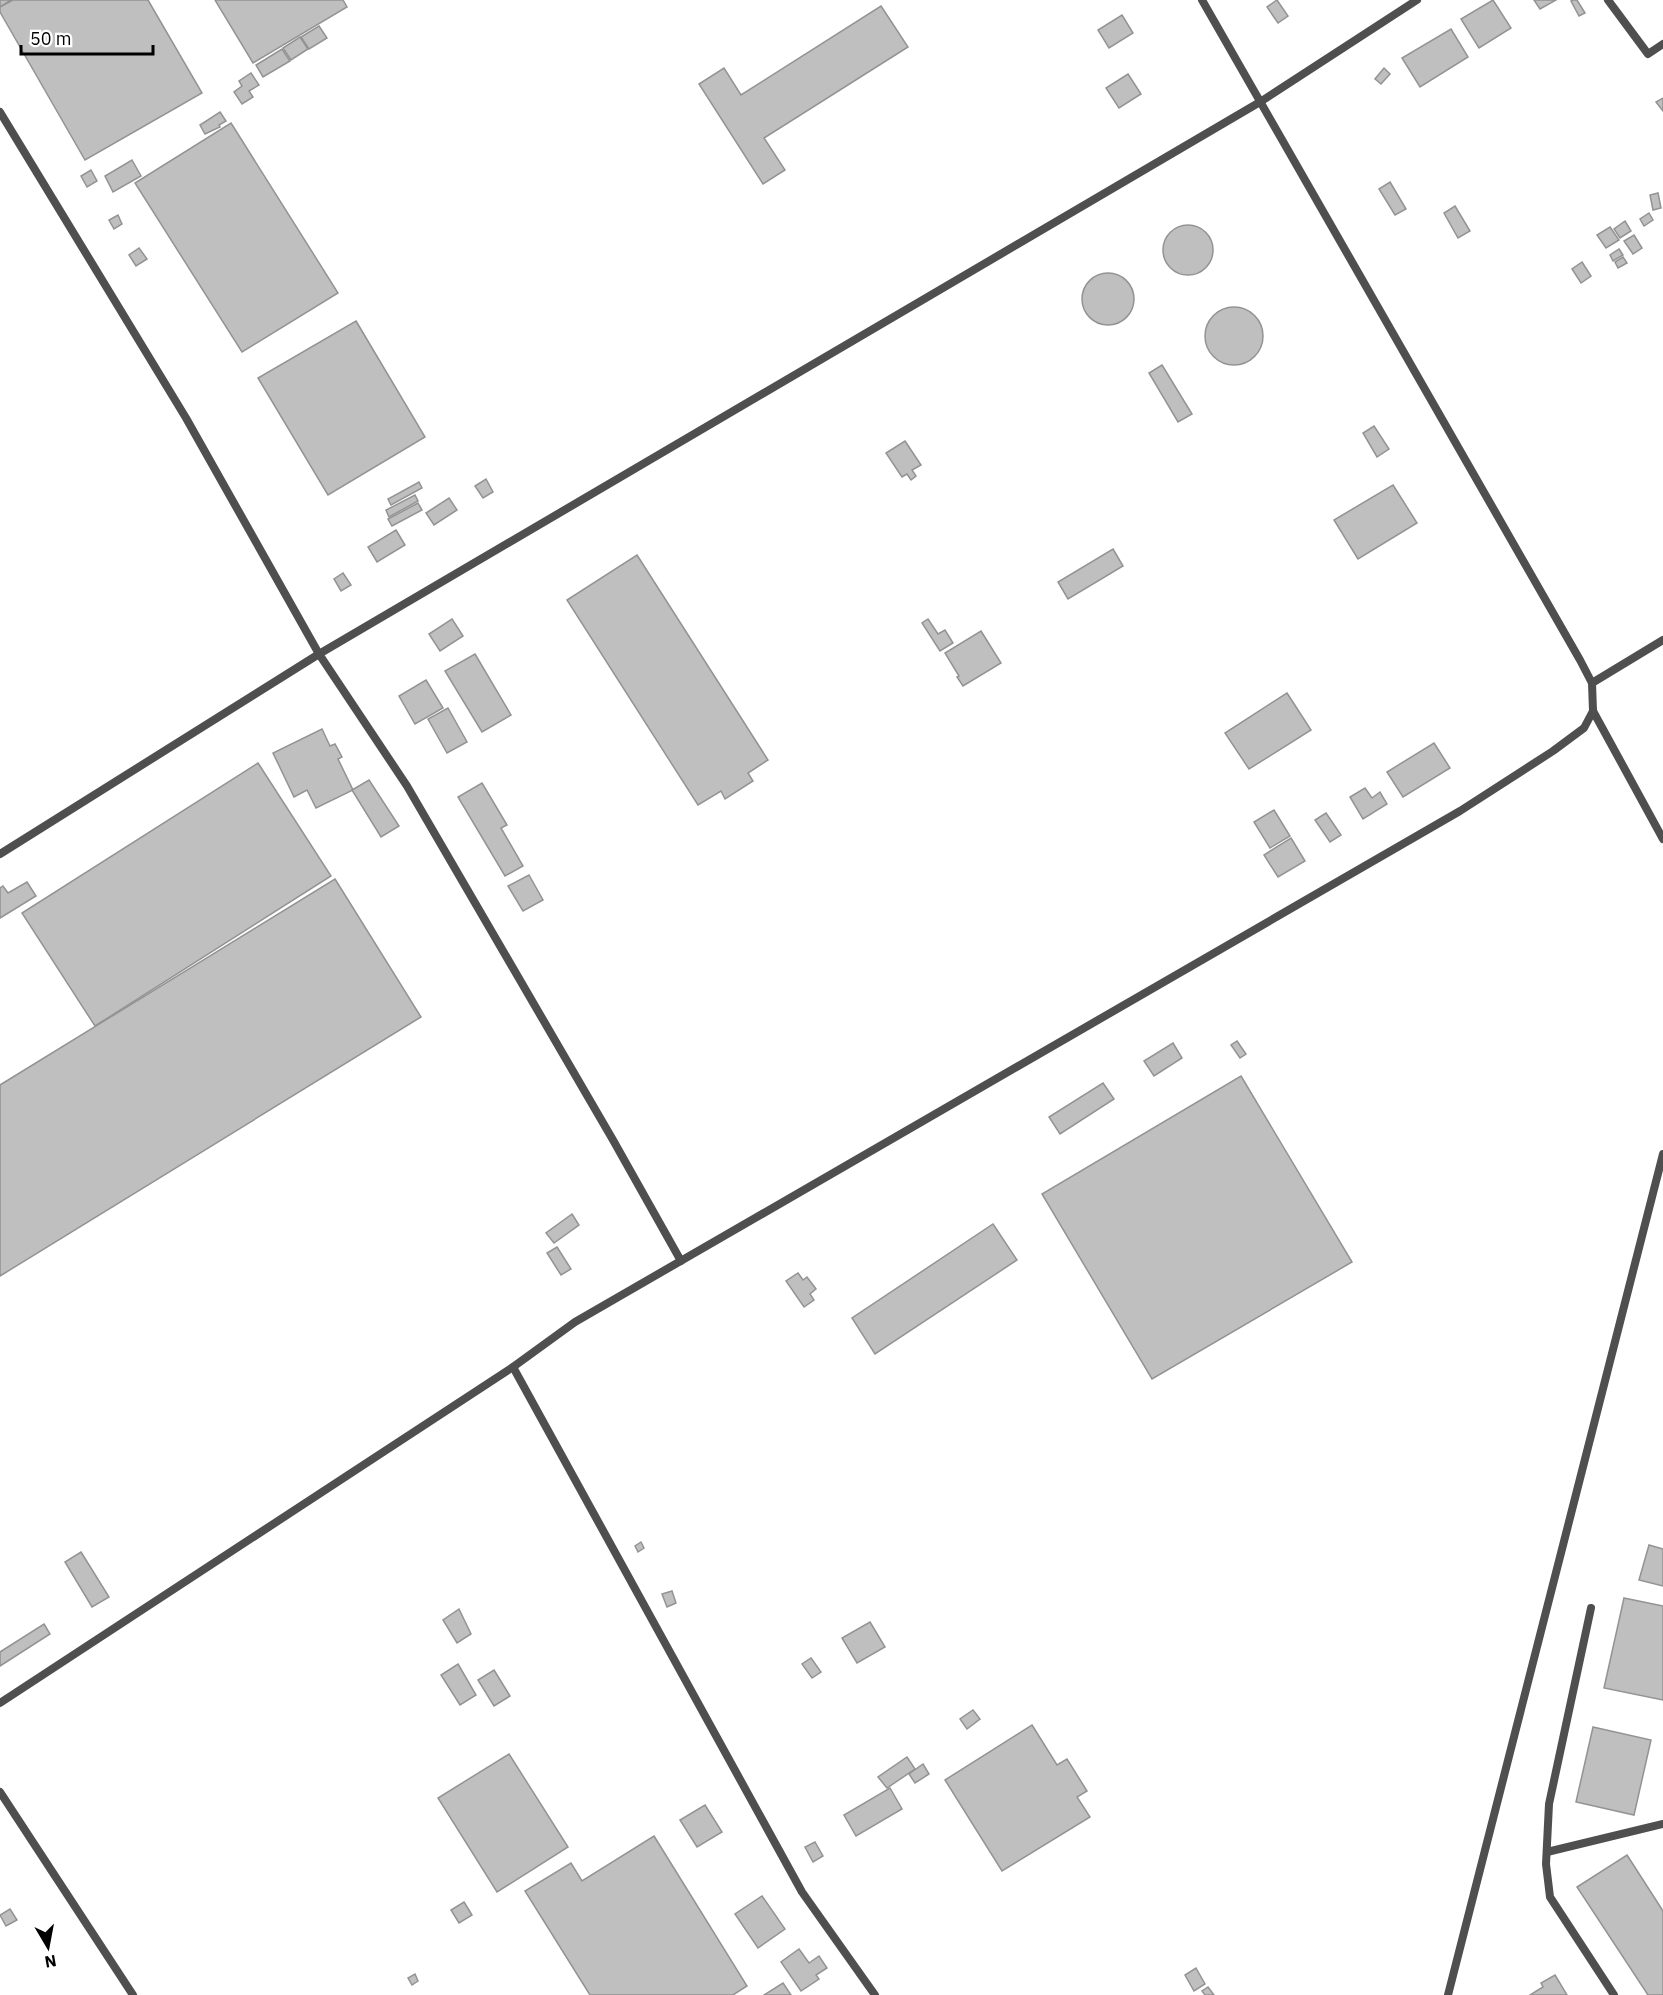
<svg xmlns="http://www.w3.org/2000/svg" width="1663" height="1995" font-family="'IBM Plex Sans',sans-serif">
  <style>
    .building { fill: #bfbfbf; stroke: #939393; stroke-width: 1.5 }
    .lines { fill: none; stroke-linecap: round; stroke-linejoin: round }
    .service { stroke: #4f4f4f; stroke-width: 8 }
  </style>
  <rect width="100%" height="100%" fill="#fff"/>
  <g class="building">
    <path d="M0,0H11L0,7Z"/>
    <path d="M13,0H148L202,93L85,160L0,12V7Z"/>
    <path d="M215,0H343L347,7L253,63Z"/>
    <path d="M1277,0L1288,16L1278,23L1267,7Z"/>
    <path d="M1493,0L1511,28L1479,48L1461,19Z"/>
    <path d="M1534,0H1556L1540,9Z"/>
    <path d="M1573,0H1577L1585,13L1579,16L1571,1Z"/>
    <path d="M881,6L908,47L764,138L785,170L763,184L699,84L724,68L741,95Z"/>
    <path d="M1122,15L1133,33L1109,48L1098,30Z"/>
    <path d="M319,26L327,38L309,49L301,37Z"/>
    <path d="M1451,29L1468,57L1420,87L1402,58Z"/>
    <path d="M300,37L308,49L291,60L283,48Z"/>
    <path d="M282,49L290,61L263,77L256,65Z"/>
    <path d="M1384,68L1390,74L1381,84L1375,79Z"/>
    <path d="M251,73L259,85L249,91L253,97L242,104L234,92L242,86L239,81Z"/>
    <path d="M1128,74L1141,94L1119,108L1106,88Z"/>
    <path d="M1663,98V111L1656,102Z"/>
    <path d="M220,112L226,121L219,125L220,127L205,134L200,125Z"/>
    <path d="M231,123L338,293L242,352L135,183Z"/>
    <path d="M132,160L141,176L113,192L105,176Z"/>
    <path d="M91,170L97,181L87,187L81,176Z"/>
    <path d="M1390,182L1406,209L1395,215L1379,189Z"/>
    <path d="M1658,193L1661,208L1653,210L1650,195Z"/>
    <path d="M1455,206L1470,231L1458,238L1444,213Z"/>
    <path d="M1649,213L1653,220L1644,226L1640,219Z"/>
    <path d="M118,215L122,224L114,229L109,220Z"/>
    <path d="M1625,221L1631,231L1620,238L1614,229Z"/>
    <circle cx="1188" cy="250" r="25"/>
    <path d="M1610,227L1619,240L1606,248L1597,235Z"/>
    <path d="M1634,235L1642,248L1633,254L1624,241Z"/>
    <path d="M139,248L147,259L136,266L129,255Z"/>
    <path d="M1619,249L1623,255L1613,261L1610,255Z"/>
    <path d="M1623,257L1627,263L1618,268L1615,262Z"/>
    <path d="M1582,262L1591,276L1581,283L1572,269Z"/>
    <circle cx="1108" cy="299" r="26"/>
    <circle cx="1234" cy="336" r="29"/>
    <path d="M356,321L425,437L328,495L258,378Z"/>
    <path d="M1162,365L1192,414L1178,422L1149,373Z"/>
    <path d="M1374,426L1389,449L1377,457L1363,433Z"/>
    <path d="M905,441L921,465L912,470L916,476L911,480L907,474L902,477L886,453Z"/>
    <path d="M486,479L493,492L483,498L475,486Z"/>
    <path d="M419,482L422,488L391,505L388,499Z"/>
    <path d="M1393,485L1417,523L1358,559L1334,520Z"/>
    <path d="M415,495L418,501L389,517L386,510Z"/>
    <path d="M449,498L457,510L434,525L426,513Z"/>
    <path d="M418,503L422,510L392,526L388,519Z"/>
    <path d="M396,530L405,545L377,562L368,547Z"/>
    <path d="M1113,549L1123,566L1068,599L1058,582Z"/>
    <path d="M637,555L768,760L748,773L753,781L725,799L721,791L698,805L567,600Z"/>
    <path d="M343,573L351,585L341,591L334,579Z"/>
    <path d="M452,619L463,636L440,651L429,634Z"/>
    <path d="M928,619L938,634L945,630L953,643L940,651L922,623Z"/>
    <path d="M981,631L1001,663L963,686L957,677L959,676L945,653Z"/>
    <path d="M475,654L511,715L482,732L445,671Z"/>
    <path d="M426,680L443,708L415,724L399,696Z"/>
    <path d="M1287,693L1311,730L1249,769L1225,733Z"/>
    <path d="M448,708L467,742L447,753L428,719Z"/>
    <path d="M322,729L330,746L335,744L342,757L338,759L353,790L316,808L307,790L294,797L273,753Z"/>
    <path d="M1434,743L1450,768L1403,797L1387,772Z"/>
    <path d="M258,763L331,876L95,1026L22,913Z"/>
    <path d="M369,780L399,826L381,837L352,790Z"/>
    <path d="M482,783L507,825L501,828L523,866L505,876L458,797Z"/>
    <path d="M1365,788L1372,798L1380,792L1387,804L1363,819L1350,797Z"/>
    <path d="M1274,810L1290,836L1270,848L1254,822Z"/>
    <path d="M1326,813L1341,835L1330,842L1315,820Z"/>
    <path d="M1291,838L1305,861L1278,877L1264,855Z"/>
    <path d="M529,875L543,900L523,911L508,886Z"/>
    <path d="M335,879L421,1017L0,1276V1085Z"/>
    <path d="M27,882L36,896L0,918V888L3,886L8,893Z"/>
    <path d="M1237,1041L1246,1054L1240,1058L1231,1045Z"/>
    <path d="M1173,1043L1182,1058L1154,1076L1144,1061Z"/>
    <path d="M1241,1076L1352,1262L1152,1379L1042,1194Z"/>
    <path d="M1103,1083L1114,1099L1060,1134L1049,1117Z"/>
    <path d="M572,1214L579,1225L554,1243L546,1233Z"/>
    <path d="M993,1224L1017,1260L875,1354L852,1318Z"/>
    <path d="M557,1247L571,1269L561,1275L547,1253Z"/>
    <path d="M798,1273L803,1280L807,1277L816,1289L810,1294L814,1300L804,1307L786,1281Z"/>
    <path d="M641,1542L644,1548L638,1552L635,1546Z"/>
    <path d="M1649,1545L1663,1549V1586L1639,1580Z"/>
    <path d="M81,1552L109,1597L92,1607L65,1562Z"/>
    <path d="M672,1591L676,1603L667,1607L662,1594Z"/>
    <path d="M1624,1598L1663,1606V1700L1604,1688Z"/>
    <path d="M459,1609L471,1634L457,1643L443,1620Z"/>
    <path d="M870,1622L885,1647L857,1663L842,1638Z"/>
    <path d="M44,1624L50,1634L0,1666V1652Z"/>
    <path d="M811,1658L821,1672L812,1678L802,1664Z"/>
    <path d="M458,1664L476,1695L460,1705L441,1675Z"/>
    <path d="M494,1670L510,1696L494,1706L478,1680Z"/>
    <path d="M973,1710L980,1719L967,1729L960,1719Z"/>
    <path d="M1032,1725L1057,1765L1067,1759L1087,1791L1077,1797L1090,1817L1002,1871L945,1780Z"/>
    <path d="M1593,1727L1651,1740L1634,1815L1576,1802Z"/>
    <path d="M509,1754L568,1847L497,1892L438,1798Z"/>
    <path d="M907,1757L915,1769L887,1788L878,1777Z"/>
    <path d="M923,1764L929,1774L915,1783L909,1774Z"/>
    <path d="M890,1788L902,1809L856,1836L844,1815Z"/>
    <path d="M705,1805L722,1832L697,1847L680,1820Z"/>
    <path d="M654,1836L747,1986L733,1995H590L525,1891L571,1863L582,1881Z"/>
    <path d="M815,1842L823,1856L813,1862L805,1847Z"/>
    <path d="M1627,1855L1663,1911V1995H1648L1577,1887Z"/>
    <path d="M762,1896L785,1929L758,1948L735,1914Z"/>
    <path d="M464,1902L472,1915L459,1923L451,1910Z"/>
    <path d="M10,1909L17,1920L6,1926L0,1915Z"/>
    <path d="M799,1949L809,1963L819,1956L827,1968L816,1975L819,1979L801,1991L781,1962Z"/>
    <path d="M1196,1968L1205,1984L1194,1991L1185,1975Z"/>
    <path d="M415,1974L418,1981L412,1985L408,1978Z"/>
    <path d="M1555,1975L1567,1995H1530L1543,1987L1541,1983Z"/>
    <path d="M783,1983L791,1995H764Z"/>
    <path d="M1208,1987L1214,1995H1205L1202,1991Z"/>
  </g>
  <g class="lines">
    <g class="service">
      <path d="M1202,0L1580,660L1592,683L1593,711L1663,839"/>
      <path d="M1608,0L1648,54L1663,44"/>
      <path d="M0,112L186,418L319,654L407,786L613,1140L681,1261"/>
      <path d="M1592,683L1663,640"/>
      <path d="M0,854L319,654L1260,102L1417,0"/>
      <path d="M513,1367L802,1892L875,1995"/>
      <path d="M1591,1608L1549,1804L1546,1864L1550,1897L1614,1995"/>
      <path d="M0,1703L513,1367L575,1322L1460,811L1553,751L1584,728L1593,711"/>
      <path d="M0,1792L133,1995"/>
      <path d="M1547,1852L1663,1824"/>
      <path d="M1448,1995L1663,1154"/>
    </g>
  </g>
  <g transform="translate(48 1947) rotate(170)" stroke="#ffffff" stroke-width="4.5" paint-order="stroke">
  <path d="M0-4.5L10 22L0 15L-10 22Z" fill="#000000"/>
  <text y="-9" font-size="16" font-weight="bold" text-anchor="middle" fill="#000000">N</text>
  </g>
  <path d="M21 45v9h132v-9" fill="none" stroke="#000000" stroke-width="3"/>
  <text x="30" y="45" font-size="18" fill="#000000" stroke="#ffffff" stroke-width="4.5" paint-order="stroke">50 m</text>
</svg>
